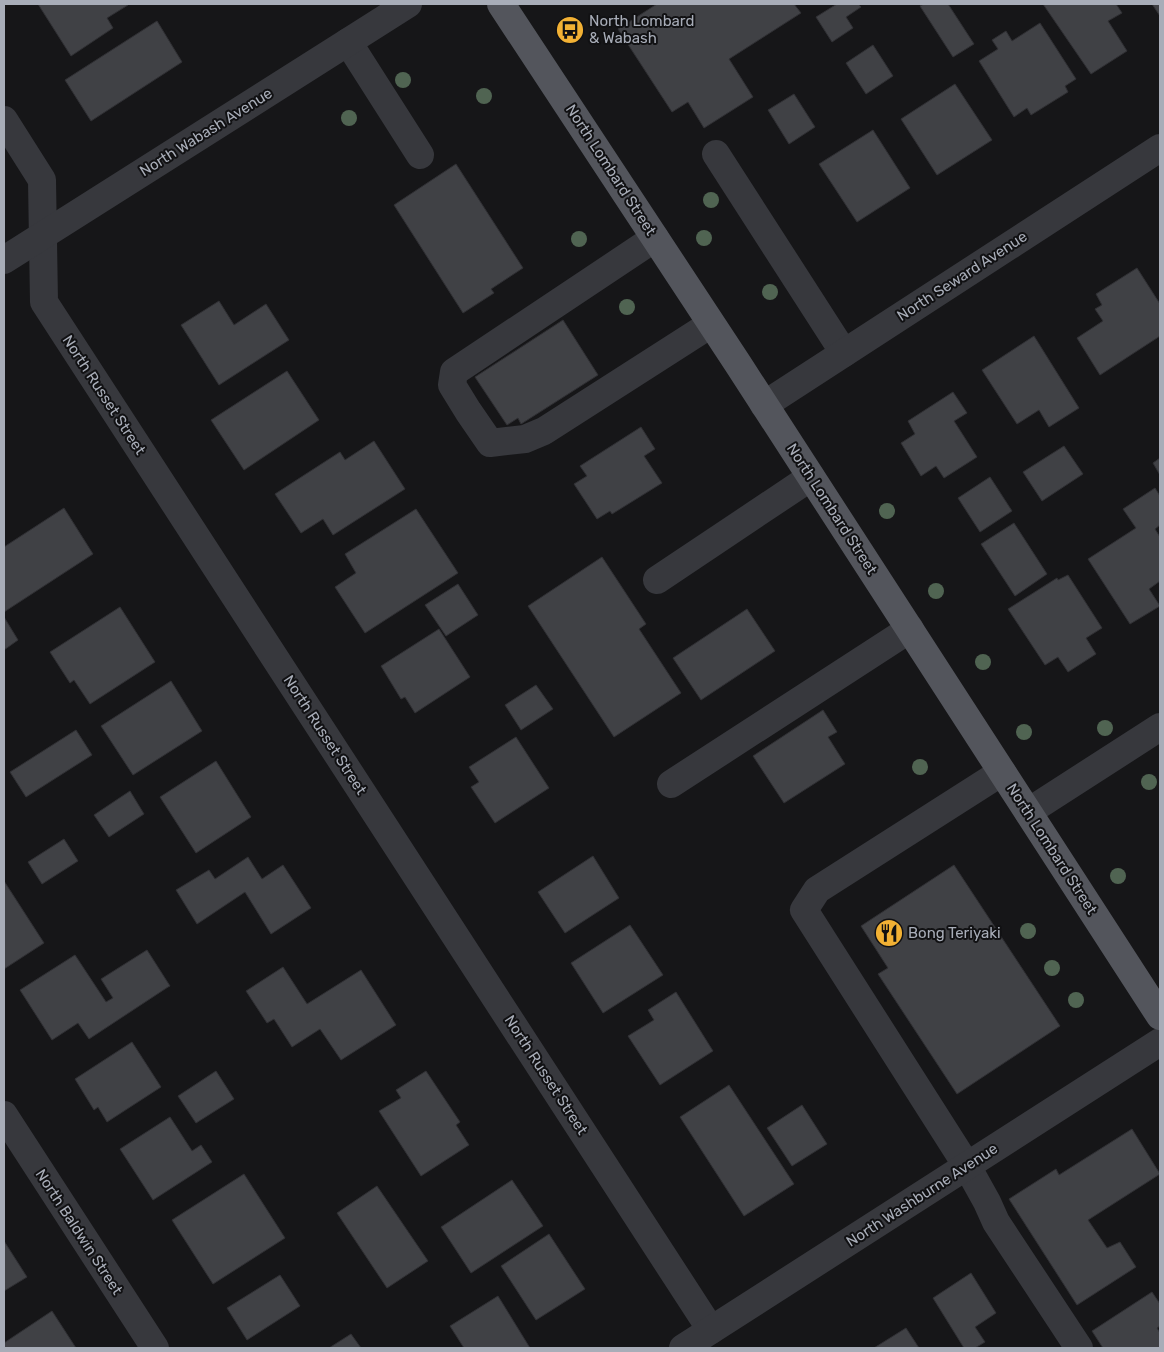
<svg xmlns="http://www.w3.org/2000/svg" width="1164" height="1352" font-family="Rubik,sans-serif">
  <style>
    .building { fill: #404145; stroke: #303034 }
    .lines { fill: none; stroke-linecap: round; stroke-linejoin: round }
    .minor { stroke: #37383d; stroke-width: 28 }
    .major { stroke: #53555c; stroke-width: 28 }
    .tree { fill: #506452 }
    .labels { text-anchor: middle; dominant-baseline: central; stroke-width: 4; stroke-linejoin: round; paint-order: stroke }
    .poi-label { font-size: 15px; fill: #a8adb8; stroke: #111113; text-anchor: start }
    .street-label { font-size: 15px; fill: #a8adb8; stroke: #111113 }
  </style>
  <rect width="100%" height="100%" fill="#161618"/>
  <g class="building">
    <path d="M38,4H127L128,5L107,18L113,28L71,56Z"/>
    <path d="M657,4H794L801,13L729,59L753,97L704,128L688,102L672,112L618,29Z"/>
    <path d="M837,4H858L861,7L846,17L853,28L832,42L816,17Z"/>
    <path d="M924,4H948L974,44L953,57L920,6Z"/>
    <path d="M1043,4H1116L1122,13L1108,21L1127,51L1091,74Z"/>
    <path d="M1152,4H1160V16Z"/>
    <path d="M157,21L182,62L91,121L65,80Z"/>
    <path d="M1040,23L1076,79L1065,86L1068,92L1031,115L1027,108L1014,117L979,61L998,49L992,40L1006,31L1012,41Z"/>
    <path d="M873,45L893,76L866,94L846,63Z"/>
    <path d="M955,84L992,140L937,175L901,119Z"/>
    <path d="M794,94L815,127L789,144L768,110Z"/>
    <path d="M873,130L910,188L857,222L819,164Z"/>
    <path d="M456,164L523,268L491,289L494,293L463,313L394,205Z"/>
    <path d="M1137,268L1160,304V336L1100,375L1077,338L1103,321L1095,309L1102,305L1096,294Z"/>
    <path d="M219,301L234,325L266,304L289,340L219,385L181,325Z"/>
    <path d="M563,320L598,375L521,424L518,418L507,425L475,377Z"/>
    <path d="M1034,336L1079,408L1049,427L1039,410L1017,424L982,370Z"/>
    <path d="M287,371L319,420L244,470L211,420Z"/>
    <path d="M953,392L967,413L954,421L977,457L944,478L936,466L921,476L901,443L915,434L908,421Z"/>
    <path d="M641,427L655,449L644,456L662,483L612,514L610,511L597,519L574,484L587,476L580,466Z"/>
    <path d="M374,441L405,489L333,535L323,519L301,533L275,494L340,452L345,460Z"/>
    <path d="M1064,446L1083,474L1042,501L1023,472Z"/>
    <path d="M1160,458V475L1153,463Z"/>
    <path d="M990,477L1012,511L980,532L958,498Z"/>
    <path d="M1155,488L1160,496V525L1155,529L1160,537V581L1149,589L1160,606L1130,624L1088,559L1136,528L1123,509Z"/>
    <path d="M64,508L93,554L4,612V547Z"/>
    <path d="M416,509L458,573L365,633L335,587L356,573L345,554Z"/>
    <path d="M1014,523L1047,574L1015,596L981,544Z"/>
    <path d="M602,557L646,624L639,629L681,693L614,737L528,606Z"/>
    <path d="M1068,575L1102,628L1086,638L1096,654L1068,672L1058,657L1045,665L1008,609L1057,578L1058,580Z"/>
    <path d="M458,584L478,615L446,636L425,605Z"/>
    <path d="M120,607L155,662L90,704L74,680L70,683L50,652Z"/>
    <path d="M747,609L775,651L701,700L673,658Z"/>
    <path d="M4,617L18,640L4,650Z"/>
    <path d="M439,629L470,677L415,713L405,697L401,699L381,666Z"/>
    <path d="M171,681L202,731L133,775L101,726Z"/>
    <path d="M536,685L553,709L521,730L505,705Z"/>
    <path d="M823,710L837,732L828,737L845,764L784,803L753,756Z"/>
    <path d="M76,730L92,755L26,797L10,772Z"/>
    <path d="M516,737L549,788L495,823L471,787L479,782L469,767Z"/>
    <path d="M216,761L251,817L196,853L160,797Z"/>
    <path d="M130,791L144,814L109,837L94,815Z"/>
    <path d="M64,839L78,861L42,884L28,862Z"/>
    <path d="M593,856L619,898L565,933L538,892Z"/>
    <path d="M248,857L262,879L283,865L311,908L271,934L245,892L197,924L176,890L209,870L215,879Z"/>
    <path d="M954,865L1060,1026L957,1094L878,974L888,968L861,926Z"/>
    <path d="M4,881L44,943L4,969Z"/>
    <path d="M630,925L663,975L603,1013L571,963Z"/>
    <path d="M147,950L170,986L168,987L89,1039L78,1023L52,1040L20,990L75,955L106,1002L113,998L101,979Z"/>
    <path d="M283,967L307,1004L361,970L396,1025L341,1060L320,1029L292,1047L274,1019L267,1023L246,991Z"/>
    <path d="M676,992L713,1051L660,1085L628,1036L654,1020L648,1010Z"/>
    <path d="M132,1042L161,1087L107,1122L98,1107L94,1110L75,1079Z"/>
    <path d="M216,1071L234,1099L196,1123L178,1096Z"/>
    <path d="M426,1071L460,1122L456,1125L469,1145L421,1176L379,1111L401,1098L396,1090Z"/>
    <path d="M729,1085L794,1184L744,1216L680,1117Z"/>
    <path d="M802,1105L827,1144L792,1166L767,1128Z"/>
    <path d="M170,1117L192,1151L201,1145L212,1162L153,1200L120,1149Z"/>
    <path d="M1132,1129L1160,1174L1088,1220L1107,1248L1120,1242L1136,1267L1077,1305L1009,1199L1056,1169L1059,1175Z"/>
    <path d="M244,1174L285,1238L213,1284L172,1220Z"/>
    <path d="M512,1180L543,1226L471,1273L441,1227Z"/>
    <path d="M377,1186L428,1261L387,1288L337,1213Z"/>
    <path d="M549,1234L585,1289L536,1320L501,1266Z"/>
    <path d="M4,1241L27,1277L4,1291Z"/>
    <path d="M971,1273L996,1313L975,1327L985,1342L975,1348H964L933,1298Z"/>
    <path d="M280,1275L300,1306L247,1340L227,1308Z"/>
    <path d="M1152,1292L1160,1304V1326L1157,1328L1160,1333V1348H1103L1092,1331Z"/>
    <path d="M498,1296L530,1348H464L450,1326Z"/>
    <path d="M52,1311L76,1348H4V1343Z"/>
    <path d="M906,1328L919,1348H874Z"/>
    <path d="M351,1334L361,1348H329Z"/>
  </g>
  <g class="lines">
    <g class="minor">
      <path d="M348,42L420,155"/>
      <path d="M4,120L42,180L44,302L711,1330"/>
      <path d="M716,154L844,353"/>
      <path d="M655,238L454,372L452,385L468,411L490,443L525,439L544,431L711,324"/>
      <path d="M4,260L408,4"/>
      <path d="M764,405L1160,148"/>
      <path d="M657,580L811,477"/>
      <path d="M1002,772L817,890L804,910L967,1166L987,1202L996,1222L1079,1348"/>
      <path d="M671,784L910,629"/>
      <path d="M1028,812L1160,727"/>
      <path d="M4,1115L155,1348"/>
      <path d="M683,1348L1160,1042"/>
    </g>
    <path class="major" d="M501,4L738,364L1160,1016"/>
  </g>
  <g class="tree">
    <circle cx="403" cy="80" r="8"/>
    <circle cx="484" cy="96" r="8"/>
    <circle cx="349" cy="118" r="8"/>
    <circle cx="711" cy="200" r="8"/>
    <circle cx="704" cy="238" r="8"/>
    <circle cx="579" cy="239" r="8"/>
    <circle cx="770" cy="292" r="8"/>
    <circle cx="627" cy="307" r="8"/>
    <circle cx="887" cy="511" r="8"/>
    <circle cx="936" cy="591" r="8"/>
    <circle cx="983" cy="662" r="8"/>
    <circle cx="1105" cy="728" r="8"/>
    <circle cx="1024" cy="732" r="8"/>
    <circle cx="920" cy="767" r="8"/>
    <circle cx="1149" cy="782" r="8"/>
    <circle cx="1118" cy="876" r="8"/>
    <circle cx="1028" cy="931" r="8"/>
    <circle cx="1052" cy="968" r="8"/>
    <circle cx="1076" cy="1000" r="8"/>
  </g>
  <defs>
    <symbol id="bus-disc" viewBox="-11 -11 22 22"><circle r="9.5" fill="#f2b134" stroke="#111113"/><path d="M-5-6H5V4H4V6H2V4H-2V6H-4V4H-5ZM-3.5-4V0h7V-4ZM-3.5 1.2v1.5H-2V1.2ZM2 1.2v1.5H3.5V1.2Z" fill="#111"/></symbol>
    <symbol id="restaurant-disc" viewBox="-11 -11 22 22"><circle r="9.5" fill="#f2b134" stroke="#111113"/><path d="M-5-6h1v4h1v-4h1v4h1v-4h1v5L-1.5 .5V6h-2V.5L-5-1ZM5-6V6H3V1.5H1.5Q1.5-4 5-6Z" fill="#111"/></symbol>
  </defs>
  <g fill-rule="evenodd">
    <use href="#bus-disc" x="554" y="14" width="32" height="32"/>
    <use href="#restaurant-disc" x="873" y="917" width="32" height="32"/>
  </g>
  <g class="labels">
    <g class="poi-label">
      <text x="589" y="21">North Lombard<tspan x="589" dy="17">&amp; Wabash</tspan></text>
      <text x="908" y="933">Bong Teriyaki</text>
    </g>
    <g class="street-label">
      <text transform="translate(206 132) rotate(-32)">North Wabash Avenue</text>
      <text transform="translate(611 170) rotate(57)">North Lombard Street</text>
      <text transform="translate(962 276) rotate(-33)">North Seward Avenue</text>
      <text transform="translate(104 395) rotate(57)">North Russet Street</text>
      <text transform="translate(832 509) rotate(57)">North Lombard Street</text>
      <text transform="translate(325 735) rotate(57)">North Russet Street</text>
      <text transform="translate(1052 849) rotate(57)">North Lombard Street</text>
      <text transform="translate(546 1075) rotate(57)">North Russet Street</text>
      <text transform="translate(922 1195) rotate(-33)">North Washburne Avenue</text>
      <text transform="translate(79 1232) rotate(57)">North Baldwin Street</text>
    </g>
  </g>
  <rect width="1164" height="1352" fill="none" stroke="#a8adb8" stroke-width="10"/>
</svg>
